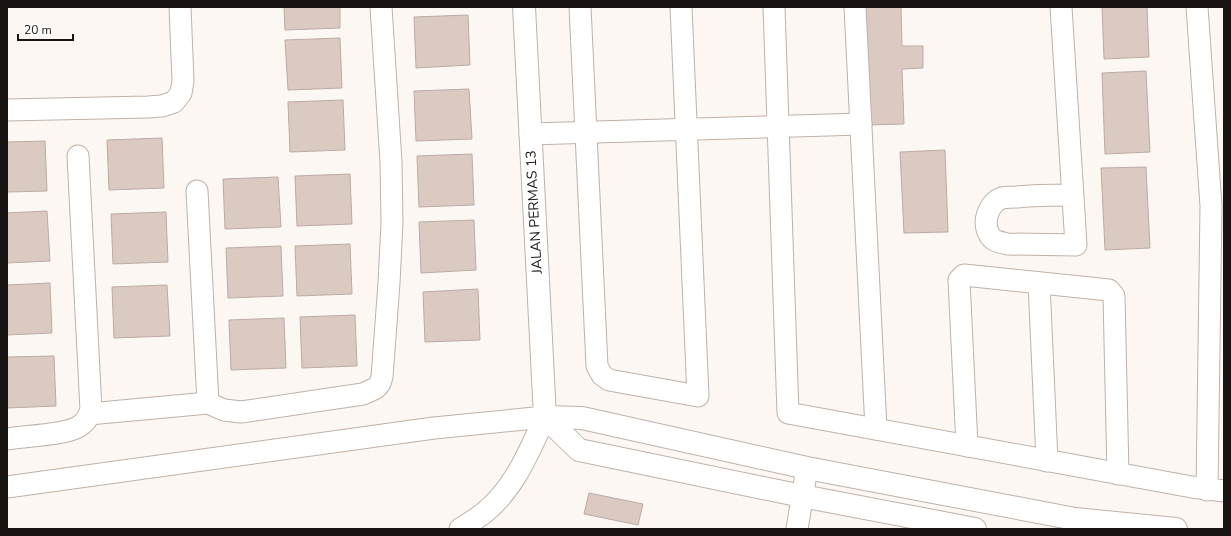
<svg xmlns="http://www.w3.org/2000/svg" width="1231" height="536" font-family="'Nunito Sans',sans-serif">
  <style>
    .building { fill: #dacac2; stroke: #bbaba4 }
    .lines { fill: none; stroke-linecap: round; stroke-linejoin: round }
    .minor-casing { stroke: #bfb1a7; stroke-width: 23 }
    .major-casing { stroke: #bfb1a7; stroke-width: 24 }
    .minor { stroke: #fff; stroke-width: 21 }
    .major { stroke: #fff; stroke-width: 22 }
    .labels { text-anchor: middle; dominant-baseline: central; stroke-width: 3; stroke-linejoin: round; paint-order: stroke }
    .street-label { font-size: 14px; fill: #191411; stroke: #fff }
  </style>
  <rect width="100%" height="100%" fill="#fdf7f3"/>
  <g class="building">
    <path d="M284,7H340V28L285,30Z"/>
    <path d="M866,7H901L902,46H923V68L902,69L904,124L868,125Z"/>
    <path d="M1102,7H1147L1149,57L1104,59Z"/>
    <path d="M468,15L470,65L416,68L414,17Z"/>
    <path d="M340,38L342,88L288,90L285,40Z"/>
    <path d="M1146,71L1150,152L1105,154L1102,73Z"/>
    <path d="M469,89L472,139L416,141L414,91Z"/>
    <path d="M343,100L345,150L290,152L288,102Z"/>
    <path d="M162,138L164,188L109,190L107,140Z"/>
    <path d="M45,141L47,191L7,192V142Z"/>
    <path d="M945,150L948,232L904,233L900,152Z"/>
    <path d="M472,154L474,205L419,207L417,156Z"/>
    <path d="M1146,167L1150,248L1105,250L1101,168Z"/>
    <path d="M350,174L352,224L297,226L295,176Z"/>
    <path d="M278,177L281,227L225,229L223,179Z"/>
    <path d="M47,211L50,261L7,263V213Z"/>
    <path d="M166,212L168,262L113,264L111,214Z"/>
    <path d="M474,220L476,270L421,273L419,222Z"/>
    <path d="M350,244L352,294L297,296L295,246Z"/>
    <path d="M281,246L283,296L228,298L226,248Z"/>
    <path d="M50,283L52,333L7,335V285Z"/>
    <path d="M167,285L170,336L114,338L112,287Z"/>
    <path d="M478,289L480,340L425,342L423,292Z"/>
    <path d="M355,315L357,366L302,368L300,317Z"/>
    <path d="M284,318L286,368L231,370L229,320Z"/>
    <path d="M54,356L56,406L7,408V357Z"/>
    <path d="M589,493L643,504L638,525L584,514Z"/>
  </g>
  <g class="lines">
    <defs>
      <g id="minor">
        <path d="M580,7L597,366L602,375L609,380L698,396L681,7"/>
        <path d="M774,7L788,413L1192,487L1224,491"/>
        <path d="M855,7L876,429"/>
        <path d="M1061,7L1076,245L1008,244C998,242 990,241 987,229C984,218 990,202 1002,198C1006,197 1012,197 1017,197C1036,195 1055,195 1073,195"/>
        <path d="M1197,7L1211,206L1207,490"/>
        <path d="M7,110L148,107L162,106L174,102L181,93L183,81L180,7"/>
        <path d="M530,134L861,124"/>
        <path d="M197,191L208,403"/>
        <path d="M1039,283L1047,461"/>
        <path d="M89,414L208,403L224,410L241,412L363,394L376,388L380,383L382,377L389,283L392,223L391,162L381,7"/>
        <path d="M7,439C24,436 64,435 78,427C85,423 89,417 91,410L78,156"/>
        <path d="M967,446L959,280L964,275L1109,290L1114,296L1118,474"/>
        <path d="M7,487L434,428L545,417"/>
        <path d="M460,529C468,524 476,519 484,513C514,489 529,452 545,417"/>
        <path d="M797,529L807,468"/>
      </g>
      <g id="major">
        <path d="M524,7L545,417"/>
        <path d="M545,417L582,418L807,468L1075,519L1176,529"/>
        <path d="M545,417L579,450L802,496L975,529"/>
      </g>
    </defs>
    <use href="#minor" class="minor-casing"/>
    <use href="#major" class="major-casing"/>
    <use href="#minor" class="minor"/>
    <use href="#major" class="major"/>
  </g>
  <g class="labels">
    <g class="street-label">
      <text transform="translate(534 212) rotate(-93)">JALAN PERMAS 13</text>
    </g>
  </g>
  <rect width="1231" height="536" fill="none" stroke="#191411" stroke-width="16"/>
  <path d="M18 34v6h55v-6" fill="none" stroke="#191411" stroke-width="2"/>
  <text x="24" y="34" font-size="12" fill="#191411" stroke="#ffffff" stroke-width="3" paint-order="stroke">20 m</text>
</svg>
